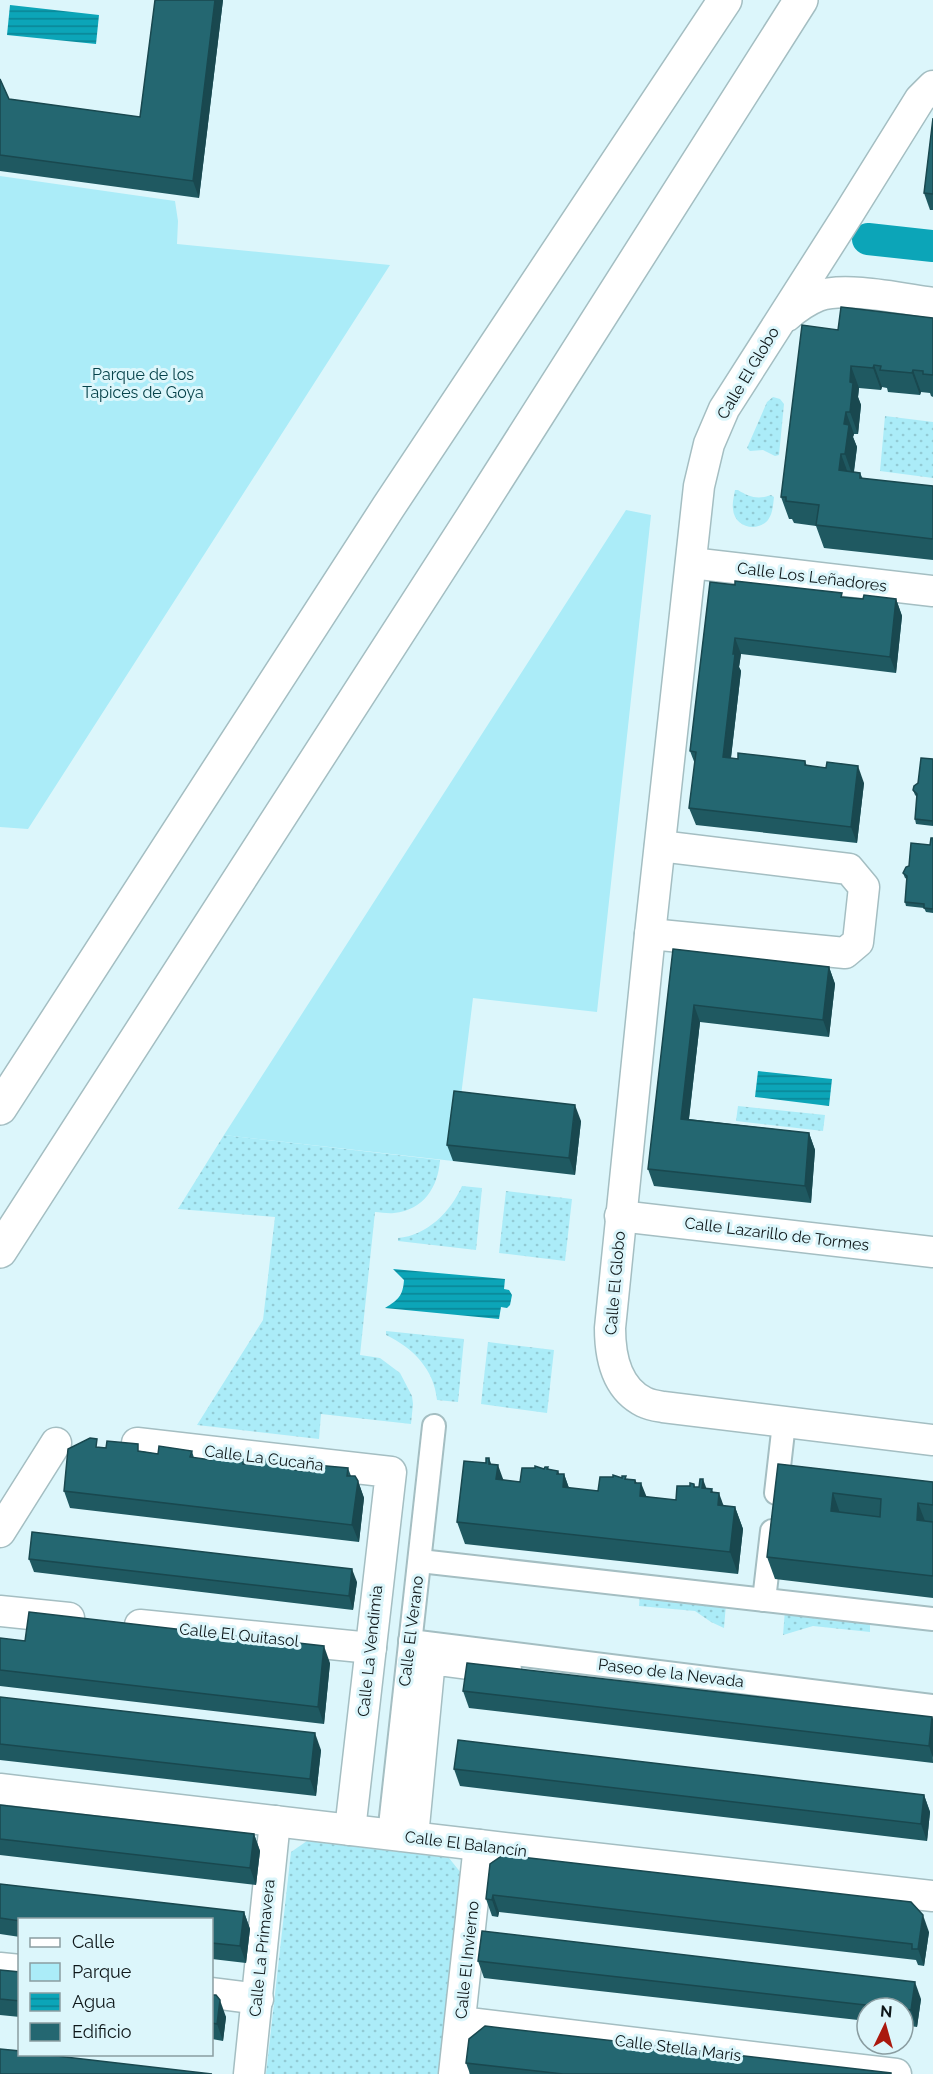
<svg xmlns="http://www.w3.org/2000/svg" width="933" height="2074" font-family="Raleway,sans-serif">
  <style>
    .grass { fill: url(#grass-dots) }
    .green { fill: #abecf8 }
    .water { fill: url(#water-rules) }
    .lines { fill: none; stroke-linecap: round; stroke-linejoin: round }
    .canal { stroke: #0ca5b8; stroke-width: 32 }
    .pedestrian-casing { stroke: #a4bec2; stroke-width: 26 }
    .minor-casing { stroke: #a4bec2; stroke-width: 33 }
    .trunk-casing { stroke: #a4bec2; stroke-width: 36 }
    .pedestrian { stroke: #fff; stroke-width: 22 }
    .minor { stroke: #fff; stroke-width: 30 }
    .trunk { stroke: #fff; stroke-width: 33 }
    .wall { fill: #1f5961 }
    .shaded-wall { fill: #19484f }
    .building { fill: #246771; stroke: #19484f; stroke-width: 1.5; fill-rule: evenodd }
    .labels { text-anchor: middle; dominant-baseline: central; stroke-width: 6; stroke-linejoin: round; paint-order: stroke }
    .street-label { font-size: 16px; fill: #0e1719; stroke: #dcf6fb }
    .park-label { font-size: 16px; fill: #06424a; stroke: #dcf6fb }
  </style>
  <defs>
    <pattern id="grass-dots" width="8" height="8" patternUnits="userSpaceOnUse" patternTransform="scale(1.5)"><rect width="8" height="8" fill="#abecf8"/><path d="M2 2h.1M6 6h.1" fill="none" stroke="#92cad4" stroke-width="1.8" stroke-linecap="round"/></pattern>
    <pattern id="water-rules" width="6" height="5" patternUnits="userSpaceOnUse" patternTransform="scale(1.5)"><rect width="6" height="5" fill="#0ca5b8"/><path d="M0 2.5h6" fill="none" stroke="#0a8595"/></pattern>
  </defs>
  <rect width="100%" height="100%" fill="#dcf6fb"/>
  <g class="grass">
    <path d="M773,397L780,399L784,404L779,455L775,456L763,450L750,451L747,448L767,402Z"/>
    <path d="M885,416L933,422V478L880,471Z"/>
    <path d="M735,490H738C749,497 758,500 771,495L774,497C773,505 773,513 768,520C757,533 734,527 733,509C732,503 734,496 735,490Z"/>
    <path d="M738,1106L825,1115L823,1131L736,1121Z"/>
    <path d="M224,1135L440,1160C438,1187 424,1210 394,1213C388,1214 381,1212 375,1212L360,1355L380,1358L400,1373L412,1396L413,1404L411,1424L321,1414L319,1439L197,1425L263,1320L275,1217L178,1209Z"/>
    <path d="M462,1186L482,1188L476,1250L398,1241V1238C427,1236 451,1211 462,1186Z"/>
    <path d="M506,1191L572,1199L565,1261L499,1253Z"/>
    <path d="M386,1331L464,1339L458,1402L437,1400C434,1369 413,1348 386,1335Z"/>
    <path d="M488,1342L554,1350L547,1413L481,1404Z"/>
    <path d="M640,1594L726,1604L724,1628L711,1622L695,1611L639,1606Z"/>
    <path d="M785,1610L870,1620V1632L813,1626L783,1635Z"/>
    <path d="M307,1841L449,1858L461,1873L438,2074H266L291,1852Z"/>
  </g>
  <g class="green">
    <path d="M0,176L175,201L178,221L177,244L390,265L28,829L0,827Z"/>
    <path d="M626,510L651,515L597,1012L473,998L453,1161L224,1135Z"/>
  </g>
  <g class="water">
    <path d="M10,5L99,15L96,44L7,35Z"/>
    <path d="M758,1071L832,1079L829,1106L755,1097Z"/>
    <path d="M393,1269L505,1279L504,1289L509,1290L512,1295L510,1305L507,1308L501,1307L499,1319L385,1308C398,1300 403,1296 404,1280Z"/>
  </g>
  <g class="lines">
    <path class="canal" d="M868,239L933,246"/>
    <defs>
      <g id="pedestrian">
        <path d="M776,1493L784,1423"/>
        <path d="M420,1561L933,1619"/>
        <path d="M764,1600L772,1531"/>
        <path d="M410,1641L933,1706"/>
        <path d="M389,1835L434,1426"/>
      </g>
      <g id="minor">
        <path d="M933,86L920,99L849,213L724,409L709,444L699,486L650,934L610,1328C610,1356 616,1388 644,1402C650,1405 657,1406 663,1407L933,1440"/>
        <path d="M787,316C796,308 806,301 818,296C845,286 903,299 933,303"/>
        <path d="M691,563L933,591"/>
        <path d="M650,934L845,953L858,942L864,887L849,869L660,846"/>
        <path d="M620,1216L933,1252"/>
        <path d="M137,1443L391,1472L350,1830"/>
        <path d="M0,1532L56,1443"/>
        <path d="M0,1611L69,1618"/>
        <path d="M140,1625L371,1648"/>
        <path d="M0,1789L479,1845L933,1896"/>
        <path d="M413,1837L430,1659L506,1669"/>
        <path d="M0,1968L20,1970"/>
        <path d="M212,1993L258,1999"/>
        <path d="M460,2022L896,2074"/>
        <path d="M249,2074L275,1821"/>
        <path d="M454,2074L479,1845"/>
      </g>
      <g id="trunk">
        <path d="M0,1108L389,506L725,0"/>
        <path d="M0,1251L472,518L801,0"/>
      </g>
    </defs>
    <use href="#pedestrian" class="pedestrian-casing"/>
    <use href="#minor" class="minor-casing"/>
    <use href="#trunk" class="trunk-casing"/>
    <use href="#pedestrian" class="pedestrian"/>
    <use href="#minor" class="minor"/>
    <use href="#trunk" class="trunk"/>
  </g>
  <g class="wall">
    <path d="M155,0H223L199,198L0,171V79L9,99L140,117Z"/>
    <path d="M933,118V210H930L924,193Z"/>
    <path d="M933,318V397L931,396L930,393L921,392L920,395L888,392L887,388L882,387L881,390L859,388L858,397L861,405L858,434H854L853,437L857,447L854,472L860,473L863,479L933,486V560L824,548L816,526L794,523L792,519H789L781,497L838,330Z"/>
    <path d="M710,582L863,599H896L902,616L896,673L741,654L739,667L741,671L731,758L805,761L807,766L864,783L857,843L696,825L689,808L695,764L690,751Z"/>
    <path d="M933,759V827V826L916,824L915,819L917,797L915,795L913,790Z"/>
    <path d="M933,838V913L926,912L924,908L906,906L905,902L907,879L905,878L903,873L909,866L930,845Z"/>
    <path d="M673,949L829,967L835,984L829,1037L700,1022L689,1119L809,1133L815,1150L811,1203L654,1186L648,1169Z"/>
    <path d="M581,1121L575,1175L453,1161L447,1145Z"/>
    <path d="M99,1447L141,1451L158,1454L192,1451L194,1458L211,1460L243,1456L246,1464L264,1465L296,1462L299,1470L315,1472L348,1468L351,1476L358,1481L364,1498L359,1542L70,1508L64,1491Z"/>
    <path d="M492,1464L503,1480L520,1482L548,1467L549,1470L558,1471L559,1474H564L569,1488L598,1491L622,1478L635,1480L646,1497L676,1500L690,1486L694,1484L695,1487L712,1489L713,1492L724,1506L735,1507L743,1529L738,1574L465,1544L457,1522Z"/>
    <path d="M778,1464L933,1482V1598L775,1579L767,1557Z"/>
    <path d="M29,1559L357,1582L353,1610L34,1572Z"/>
    <path d="M0,1638L25,1641L330,1663L324,1724L0,1686Z"/>
    <path d="M463,1691L932,1717L933,1763L469,1708Z"/>
    <path d="M0,1697L321,1750L316,1796L0,1760Z"/>
    <path d="M454,1769L924,1795L930,1812L927,1841L460,1786Z"/>
    <path d="M0,1805L254,1834L260,1851L256,1885L0,1855Z"/>
    <path d="M490,1864L929,1932L924,1966L918,1965L916,1960L499,1912L498,1917L492,1916L486,1899Z"/>
    <path d="M0,1884L244,1912L250,1929L246,1963L212,1959V1920H20V1937L0,1934Z"/>
    <path d="M478,1961L921,1999L917,2027L903,2025V2008H867V2021L484,1978Z"/>
    <path d="M0,1970L20,1972V2017L0,2015Z"/>
    <path d="M212,1995L226,2017L223,2041L212,2039Z"/>
    <path d="M466,2063L891,2074H470Z"/>
  </g>
  <g class="shaded-wall">
    <path d="M215,0H223L199,198L193,181Z"/>
    <path d="M874,365L882,387L881,390L873,368Z"/>
    <path d="M851,366L859,388L858,397L861,405L858,434L850,412V382Z"/>
    <path d="M913,370L921,392L920,395L912,373Z"/>
    <path d="M846,412L854,434L853,437L857,447L853,477L845,454L844,424Z"/>
    <path d="M841,454L849,476L839,470Z"/>
    <path d="M896,599L902,616L896,673L890,657Z"/>
    <path d="M735,638L741,654L739,667L741,671L729,774L723,757Z"/>
    <path d="M858,766L864,783L857,843L851,827Z"/>
    <path d="M829,967L835,984L829,1037L823,1020Z"/>
    <path d="M694,1005L700,1022L687,1135L681,1119Z"/>
    <path d="M575,1105L581,1121L575,1175L569,1158Z"/>
    <path d="M809,1133L815,1150L811,1203L805,1186Z"/>
    <path d="M489,1458L496,1477L498,1465L506,1487L504,1501L489,1464Z"/>
    <path d="M558,1471L563,1485L564,1474L572,1497L571,1509L557,1474Z"/>
    <path d="M703,1479L711,1501L702,1488Z"/>
    <path d="M635,1480L641,1494V1483L650,1505L643,1504L635,1483Z"/>
    <path d="M358,1481L364,1498L359,1542L352,1525Z"/>
    <path d="M719,1493L727,1515L718,1505Z"/>
    <path d="M833,1493L841,1516L831,1511Z"/>
    <path d="M918,1503L927,1526L917,1520Z"/>
    <path d="M735,1507L743,1529L738,1574L730,1552Z"/>
    <path d="M352,1569L357,1582L353,1610L349,1596Z"/>
    <path d="M324,1646L330,1663L324,1724L318,1707Z"/>
    <path d="M932,1717L933,1719V1758L929,1746Z"/>
    <path d="M315,1733L321,1750L316,1796L310,1779Z"/>
    <path d="M924,1795L930,1812L927,1841L921,1824Z"/>
    <path d="M254,1834L260,1851L256,1885L250,1868Z"/>
    <path d="M493,1895L499,1912L498,1917L492,1900Z"/>
    <path d="M244,1912L250,1929L246,1963L240,1946Z"/>
    <path d="M923,1915L929,1932L924,1966L918,1949Z"/>
    <path d="M915,1982L921,1999L917,2027L911,2010Z"/>
    <path d="M220,2000L226,2017L223,2041L217,2024Z"/>
  </g>
  <g class="building">
    <path d="M155,0H215L193,181L0,155V79L9,99L140,117Z"/>
    <path d="M933,118V194L924,193Z"/>
    <path d="M841,307L933,318V375L923,374V371L913,370L912,373L880,370L881,366L874,365L873,368L851,366L850,382L853,383L850,412H846L844,424L849,425L845,454H841L839,470L860,473V478L933,486V539L816,525L819,505L786,501V497H781L802,325L838,330Z"/>
    <path d="M735,581L842,593L841,597L863,599L864,595L896,599L890,657L735,638L733,654H735L723,757L738,759V753L805,761V765L826,768L827,762L858,766L851,827L689,808L696,752L690,751L710,582L735,585Z"/>
    <path d="M921,758L933,759V825V821L915,819L917,794L913,790L914,786L918,783Z"/>
    <path d="M931,838H933V909L924,908V904L905,902L907,876L903,873L906,867L909,866L911,843L930,845Z"/>
    <path d="M673,949L829,967L823,1020L694,1005L681,1119L809,1133L805,1186L648,1169Z"/>
    <path d="M454,1091L575,1105L569,1158L447,1145Z"/>
    <path d="M90,1438L97,1439L96,1447L106,1448L107,1441L138,1444V1451L158,1454L159,1446L192,1451L190,1457L211,1460L212,1453L243,1456V1464L264,1465V1459L296,1462L295,1470L315,1472L316,1465L348,1468L347,1476H355L358,1481L352,1525L64,1491L68,1449Z"/>
    <path d="M486,1458H489V1464L498,1465L496,1479L520,1482L522,1468H535V1466L544,1469L545,1467H548L547,1469L558,1471L557,1474H564L563,1487L598,1491L600,1477H613V1475L622,1478V1476H626L625,1479L635,1480V1483H641L640,1496L676,1500L677,1486H690V1483L694,1484V1487H699L700,1479H703L702,1488L712,1489L711,1492L719,1493L718,1505L735,1507L730,1552L457,1522L464,1461L486,1463Z"/>
    <path d="M778,1464L933,1482V1505L918,1503L917,1520L933,1522V1576L767,1557ZM833,1493L881,1499L880,1517L831,1511Z"/>
    <path d="M32,1532L352,1569L349,1596L29,1559Z"/>
    <path d="M29,1612L324,1646L318,1707L0,1670V1638L25,1641Z"/>
    <path d="M467,1663L932,1717L929,1746L463,1691Z"/>
    <path d="M0,1697L315,1733L310,1779L0,1744Z"/>
    <path d="M458,1740L924,1795L921,1824L454,1769Z"/>
    <path d="M0,1805L254,1834L250,1868L0,1839Z"/>
    <path d="M503,1855L911,1902L923,1915L918,1949H912V1944L493,1895L492,1900L486,1899L490,1864Z"/>
    <path d="M0,1884L244,1912L240,1946L212,1943V1920H20V1921L0,1918Z"/>
    <path d="M482,1931L915,1982L911,2010L903,2009V2008H892L478,1961Z"/>
    <path d="M0,1970L20,1972V2001L0,1999Z"/>
    <path d="M212,1995H216L220,2000L217,2024L212,2023Z"/>
    <path d="M485,2026L891,2073V2074H563L466,2063L469,2039Z"/>
    <path d="M0,2049L20,2051V2055H48L212,2074H0Z"/>
  </g>
  <g class="labels">
    <g class="street-label">
      <text transform="translate(748 373) rotate(-59)">Calle El Globo</text>
      <text transform="translate(812 577) rotate(7)">Calle Los Leñadores</text>
      <text transform="translate(777 1234) rotate(7)">Calle Lazarillo de Tormes</text>
      <text transform="translate(615 1283) rotate(-85)">Calle El Globo</text>
      <text transform="translate(264 1458) rotate(7)">Calle La Cucaña</text>
      <text transform="translate(411 1631) rotate(-83)">Calle El Verano</text>
      <text transform="translate(239 1635) rotate(6)">Calle El Quitasol</text>
      <text transform="translate(370 1651) rotate(-84)">Calle La Vendimia</text>
      <text transform="translate(671 1673) rotate(7)">Paseo de la Nevada</text>
      <text transform="translate(466 1844) rotate(7)">Calle El Balancín</text>
      <text transform="translate(262 1948) rotate(-84)">Calle La Primavera</text>
      <text transform="translate(467 1960) rotate(-84)">Calle El Invierno</text>
      <text transform="translate(678 2048) rotate(7)">Calle Stella Maris</text>
    </g>
    <g class="park-label">
      <text x="143" y="374">Parque de los<tspan x="143" dy="18">Tapices de Goya</tspan></text>
    </g>
  </g>
  <rect x="18" y="1918" width="195" height="138" fill="#dcf6fb" stroke="#8a9da1" stroke-width="1.5"/>
  <rect x="30" y="1938" width="30" height="9" fill="#ffffff" stroke="#8a9da1" stroke-width="1.5"/>
  <text x="72" y="1948" font-size="18" fill="#0e1719">Calle</text>
  <rect x="30" y="1963" width="30" height="18" fill="#abecf8" stroke="#8a9da1" stroke-width="1.5"/>
  <text x="72" y="1978" font-size="18" fill="#0e1719">Parque</text>
  <rect x="30" y="1993" width="30" height="18" fill="url(#water-rules)" stroke="#8a9da1" stroke-width="1.5"/>
  <text x="72" y="2008" font-size="18" fill="#0e1719">Agua</text>
  <rect x="30" y="2023" width="30" height="18" fill="#246771" stroke="#8a9da1" stroke-width="1.5"/>
  <text x="72" y="2038" font-size="18" fill="#0e1719">Edificio</text>
  <g transform="translate(885 2026) rotate(5)"><circle r="28" fill="#dcf6fb" stroke="#8a9da1" stroke-width="1.5"/>
  <path d="M0-4.5L10 22L0 15L-10 22Z" fill="#aa190e"/>
  <text y="-9" font-size="16" font-weight="bold" text-anchor="middle" fill="#0e1719">N</text>
  </g>
</svg>
